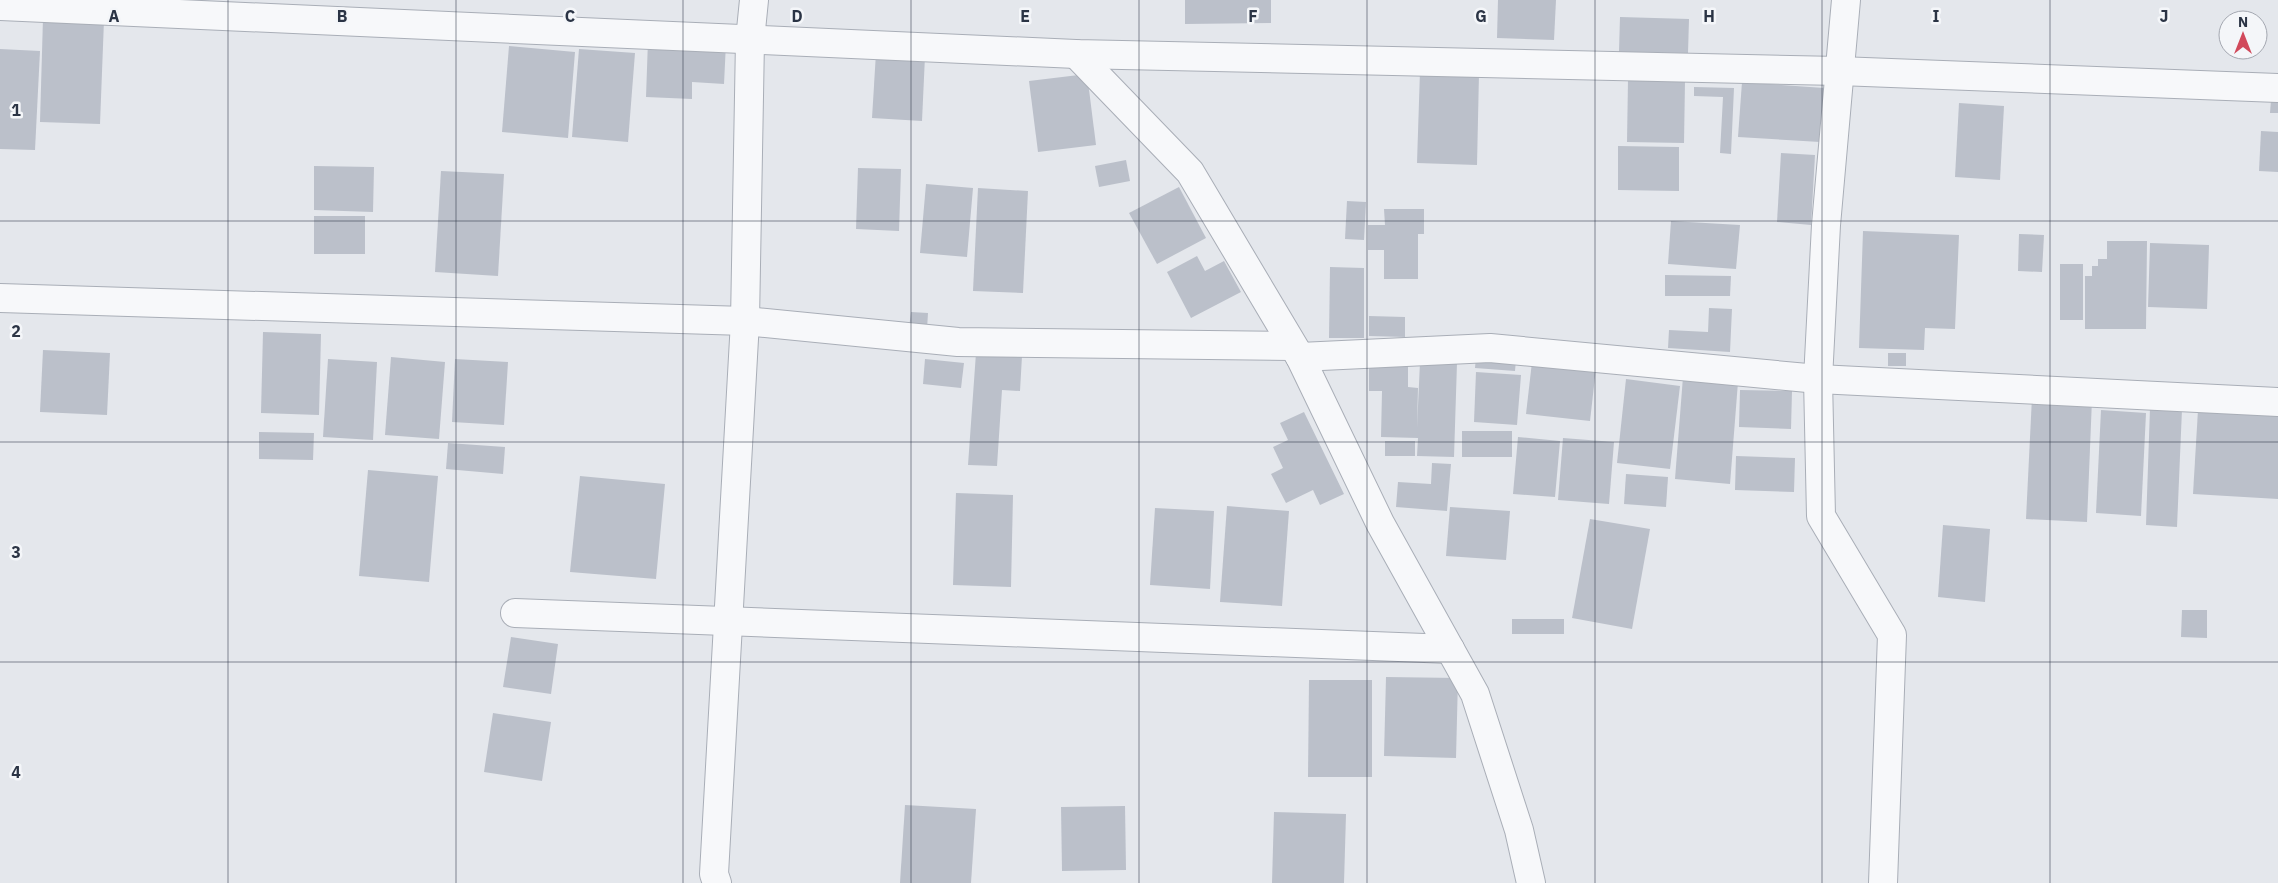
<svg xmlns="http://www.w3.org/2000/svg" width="2278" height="883" font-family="'IBM Plex Sans',sans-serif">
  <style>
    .building { fill: #bbc0ca }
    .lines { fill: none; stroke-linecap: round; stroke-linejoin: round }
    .minor-casing { stroke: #a9aeb7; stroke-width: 30 }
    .minor { stroke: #f7f8fa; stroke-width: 28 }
    .grid { fill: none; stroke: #2b3445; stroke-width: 1; stroke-opacity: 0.55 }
    .grid-label { font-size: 16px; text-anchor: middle; font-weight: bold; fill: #2b3445; stroke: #f4f6f9; stroke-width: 5; stroke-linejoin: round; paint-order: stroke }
  </style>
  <rect width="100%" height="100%" fill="#e4e7ec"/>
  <g class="building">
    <path d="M1185,0H1271V23L1185,24Z"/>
    <path d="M1498,0H1556L1554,40L1497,38Z"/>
    <path d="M1620,17L1689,19L1688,53L1619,52Z"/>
    <path d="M43,18L104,20L100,124L40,122Z"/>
    <path d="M648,40L726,43L724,84L692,82V99L646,97Z"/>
    <path d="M509,46L575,52L568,138L502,132Z"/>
    <path d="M0,49L40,51L35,150L0,149Z"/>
    <path d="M579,49L635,53L628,142L572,137Z"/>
    <path d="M876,53L925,56L922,121L872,118Z"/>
    <path d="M1420,71L1479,73L1477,165L1417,163Z"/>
    <path d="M1087,74L1096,145L1038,152L1029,81Z"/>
    <path d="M1628,80L1685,81L1684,143L1627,142Z"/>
    <path d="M1742,82L1824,88L1820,142L1738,137Z"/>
    <path d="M1694,87L1734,88L1731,154L1720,153L1723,97L1694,96Z"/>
    <path d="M2271,100L2278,101V113H2270Z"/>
    <path d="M1959,103L2004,106L2000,180L1955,177Z"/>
    <path d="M2261,131L2278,132V172L2259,171Z"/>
    <path d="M1618,146L1679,147V191L1618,190Z"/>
    <path d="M1781,153L1815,155L1811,225L1777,222Z"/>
    <path d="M1126,160L1130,181L1099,187L1095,166Z"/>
    <path d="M314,166L374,167L373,212L314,210Z"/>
    <path d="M858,168L901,169L899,231L856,229Z"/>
    <path d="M441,171L504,174L498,276L435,272Z"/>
    <path d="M926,184L973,188L967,257L920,253Z"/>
    <path d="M1179,187L1206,238L1157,264L1129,213Z"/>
    <path d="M978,188L1028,191L1023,293L973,291Z"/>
    <path d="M1347,201L1366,202L1364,240L1345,239Z"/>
    <path d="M1384,209H1424V234H1418V279H1384V250H1368V225H1385Z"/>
    <rect x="314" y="216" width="51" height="38"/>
    <path d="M1671,221L1740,225L1736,269L1668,264Z"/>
    <path d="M1863,231L1959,235L1955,329L1925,328L1924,350L1859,348Z"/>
    <path d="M2019,234L2044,235L2042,272L2018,271Z"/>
    <path d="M2107,241H2147L2146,329H2085V276H2092V266H2098V259H2107Z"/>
    <path d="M2150,243L2209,245L2207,309L2148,307Z"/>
    <path d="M1197,256L1205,271L1224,261L1241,292L1191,318L1167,272Z"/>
    <rect x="2060" y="264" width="23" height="56"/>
    <path d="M1330,267L1364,268V338H1329Z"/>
    <path d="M1665,275L1731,276L1730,296H1665Z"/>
    <path d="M1709,308L1732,309L1730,352L1668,348L1669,330L1708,332Z"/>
    <path d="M911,312L928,313L927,329L909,328Z"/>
    <path d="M1369,316L1405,317V337L1369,336Z"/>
    <path d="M263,332L321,334L319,415L261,413Z"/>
    <path d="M43,350L110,353L107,415L40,412Z"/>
    <path d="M976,353L1022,356L1020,391L1002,390L997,466L968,465Z"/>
    <rect x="1888" y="353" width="18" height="13"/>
    <path d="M391,357L445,362L439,439L385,435Z"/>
    <path d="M1476,357L1516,360L1515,371L1475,368Z"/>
    <path d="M328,359L377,362L373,440L323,437Z"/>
    <path d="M455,359L508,362L504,425L452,422Z"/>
    <path d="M925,359L964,363L961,388L923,384Z"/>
    <path d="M1369,359H1408V387L1418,388L1417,428L1420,362L1457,363L1454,457L1417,456L1418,438L1381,437L1382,391H1369Z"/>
    <path d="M1532,362L1596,368L1590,421L1526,414Z"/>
    <path d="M1476,372L1521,375L1517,425L1474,422Z"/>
    <path d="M1683,377L1738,382L1730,484L1675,479Z"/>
    <path d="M1626,379L1680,386L1670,469L1617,463Z"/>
    <path d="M1740,390L1792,391L1791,429L1739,427Z"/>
    <path d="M2032,397L2092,399L2087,522L2026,519Z"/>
    <path d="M2150,408L2182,409L2177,527L2146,525Z"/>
    <path d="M2101,410L2146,413L2141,516L2096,513Z"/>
    <path d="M2198,410L2278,414V499L2193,494Z"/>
    <path d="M1304,412L1344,494L1320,505L1313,490L1286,503L1271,474L1283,468L1273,447L1288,440L1280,423Z"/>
    <rect x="1462" y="431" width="50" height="26"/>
    <path d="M259,432L314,433L313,460L259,459Z"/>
    <path d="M1518,437L1560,441L1555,497L1513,494Z"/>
    <path d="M1563,438L1614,442L1609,504L1558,500Z"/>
    <rect x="1385" y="441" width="30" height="15"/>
    <path d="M448,443L505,447L503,474L446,469Z"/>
    <path d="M1736,456L1795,458L1794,492L1735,490Z"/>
    <path d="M1432,463L1451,464L1447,511L1396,507L1398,482L1431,484Z"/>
    <path d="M368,470L438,476L429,582L359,576Z"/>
    <path d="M1626,474L1668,477L1666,507L1624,504Z"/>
    <path d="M580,476L665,484L656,579L570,572Z"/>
    <path d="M956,493L1013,495L1011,587L953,585Z"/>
    <path d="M1227,506L1289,511L1282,606L1220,602Z"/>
    <path d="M1450,507L1510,511L1506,560L1446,556Z"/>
    <path d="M1155,508L1214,511L1210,589L1150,585Z"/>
    <path d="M1590,519L1650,529L1632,629L1572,618Z"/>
    <path d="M1943,525L1990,529L1985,602L1938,597Z"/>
    <path d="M2182,610H2207V638L2181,637Z"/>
    <rect x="1512" y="619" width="52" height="15"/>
    <path d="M511,637L558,644L551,694L503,687Z"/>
    <path d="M1386,677L1458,678L1456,758L1384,756Z"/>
    <path d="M1309,680H1372V777H1308Z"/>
    <path d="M493,713L551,722L542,781L484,772Z"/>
    <path d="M905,805L976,809L971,883H900Z"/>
    <path d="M1125,806L1126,870L1062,871L1061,807Z"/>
    <path d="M1274,812L1346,814L1344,883H1272Z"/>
  </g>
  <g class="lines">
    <defs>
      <g id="minor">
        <path d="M1846,0L1826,225L1818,379L1821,516L1892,635L1883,883"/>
        <path d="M0,6L1076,54L1839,71L2278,88"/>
        <path d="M1076,54L1190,172L1300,357L1380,523L1475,694L1519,830L1531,883"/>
        <path d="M0,298L745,321L958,342L1291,346"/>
        <path d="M1300,357L1490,348L1818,379L2278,402"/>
        <path d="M515,613L1450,649"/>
        <path d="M717,883L714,874L745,321L750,40L754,0"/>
      </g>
    </defs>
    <use href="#minor" class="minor-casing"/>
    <use href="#minor" class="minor"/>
  </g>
  <path class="grid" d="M228,0V883M456,0V883M683,0V883M911,0V883M1139,0V883M1367,0V883M1595,0V883M1822,0V883M2050,0V883M0,221H2278M0,442H2278M0,662H2278"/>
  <g class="grid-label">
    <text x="114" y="22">A</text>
    <text x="342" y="22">B</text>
    <text x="570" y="22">C</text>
    <text x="797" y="22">D</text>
    <text x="1025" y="22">E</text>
    <text x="1253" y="22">F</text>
    <text x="1481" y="22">G</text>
    <text x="1709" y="22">H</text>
    <text x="1936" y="22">I</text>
    <text x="2164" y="22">J</text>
    <text x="16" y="116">1</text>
    <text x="16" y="337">2</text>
    <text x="16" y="558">3</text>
    <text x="16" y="778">4</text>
  </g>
  <g transform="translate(2243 35)"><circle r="24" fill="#f4f6f9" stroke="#a4a8b1"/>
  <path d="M0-4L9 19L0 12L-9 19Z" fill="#d1495b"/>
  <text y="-8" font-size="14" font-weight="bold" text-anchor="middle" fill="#2b3445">N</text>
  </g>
</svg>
